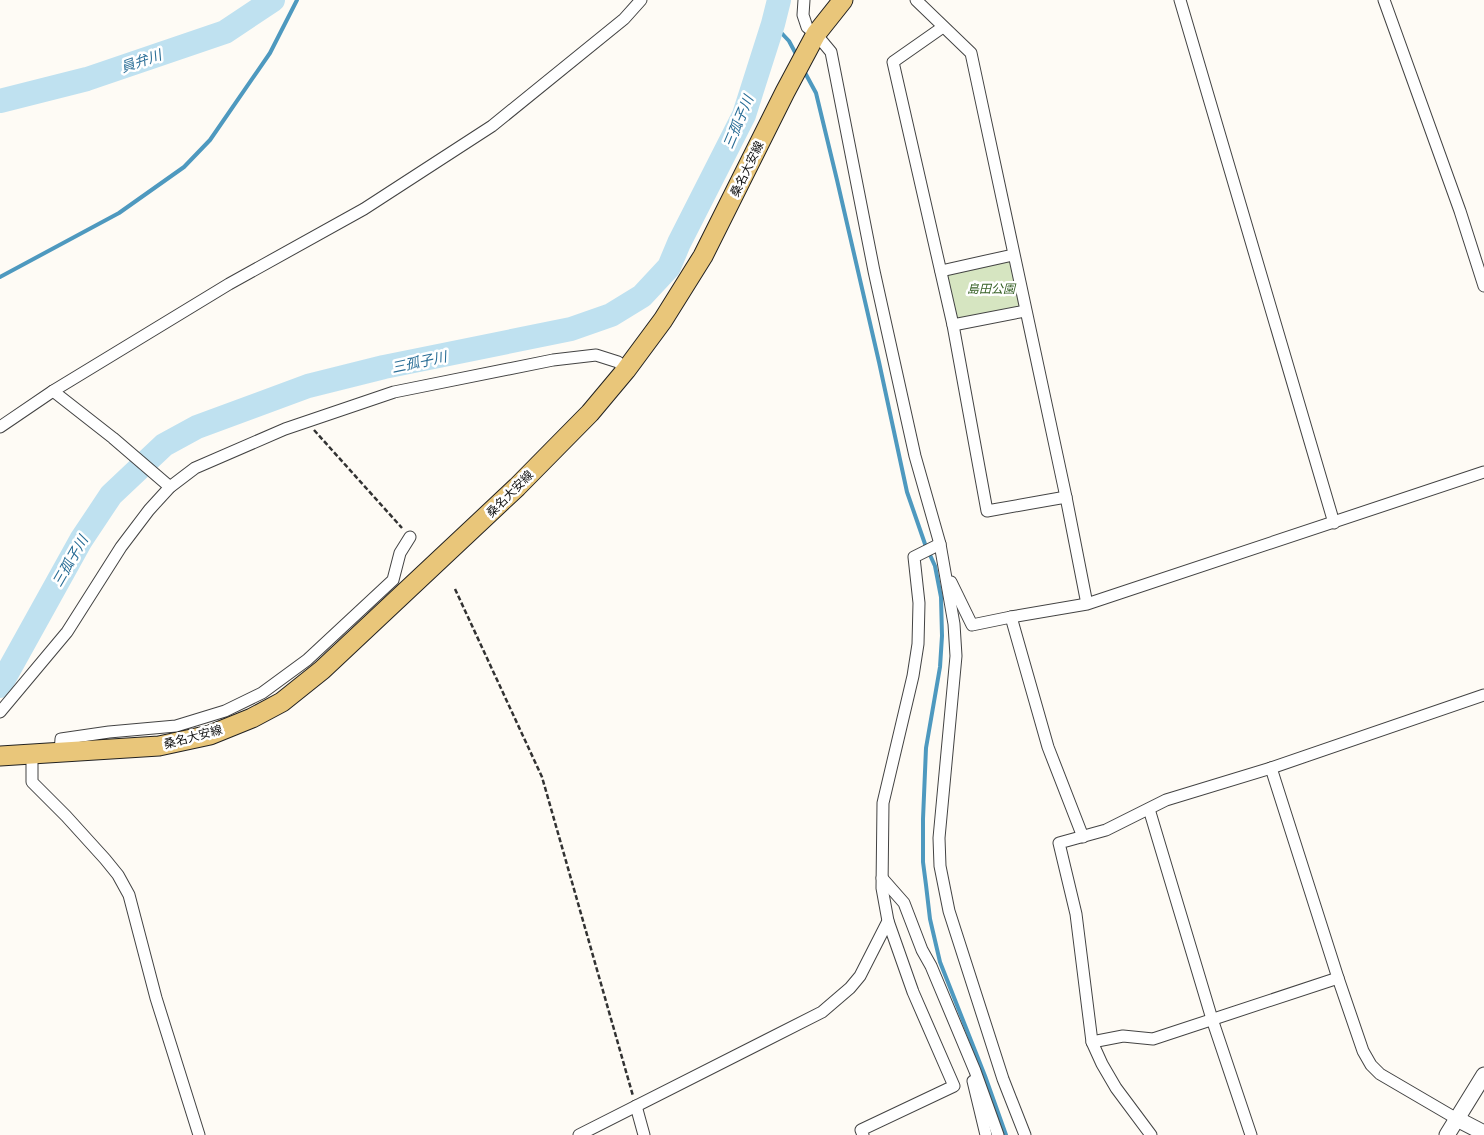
<svg xmlns="http://www.w3.org/2000/svg" width="1484" height="1135" font-family="'Crimson Pro','Noto Sans JP',serif">
  <style>
    .green { fill: #d6e5c1 }
    .lines { fill: none; stroke-linecap: round; stroke-linejoin: round }
    .stream { stroke: #4e99bf; stroke-width: 4 }
    .river { stroke: #bfe1f0; stroke-width: 24 }
    .minor-casing { stroke: #434343; stroke-width: 13 }
    .tertiary-casing { stroke: #434343; stroke-width: 17 }
    .primary-casing { stroke: #212121; stroke-width: 21 }
    .path { stroke: #323232; stroke-width: 2.5; stroke-dasharray: 5 2.5; stroke-linecap: butt }
    .minor { stroke: #fff; stroke-width: 11 }
    .tertiary { stroke: #fff; stroke-width: 15 }
    .primary { stroke: #e9c67a; stroke-width: 19 }
    .labels { text-anchor: middle; dominant-baseline: central; stroke-width: 5; stroke-linejoin: round; paint-order: stroke }
    .street-label { font-size: 12px; fill: #101010; stroke: #fff }
    .park-label { font-size: 12px; font-style: italic; fill: #376127; stroke: #fff }
    .water-label { font-size: 14px; font-style: italic; fill: #276c95; stroke: #fff }
  </style>
  <rect width="100%" height="100%" fill="#fefbf5"/>
  <path class="green" d="M1011,259L1021,308L954,321L944,274Z"/>
  <g class="lines">
    <g class="stream">
      <path d="M773,24L789,41L797,56"/>
      <path d="M803,69L816,93L837,180L879,362L907,492L925,544L935,566L941,597L942,636L940,667L926,748L923,819V862L926,885L930,919L940,962L985,1076L1006,1135"/>
      <path d="M0,277L119,213L184,167L210,140L270,53L297,0"/>
    </g>
    <g class="river">
      <path d="M0,101L87,79L225,32L273,0"/>
      <path d="M0,686L81,540L111,495L164,445L197,427L308,386L384,367L571,329L611,315L642,296L669,267L679,243L744,115L773,24L779,0"/>
    </g>
    <defs>
      <g id="minor">
        <path d="M804,0L803,15L807,27L816,34L831,52L874,271L915,456L940,544L954,624L956,656L939,838L940,866L949,911L1003,1079L1025,1135"/>
        <path d="M916,0L971,53L1066,497L1086,599"/>
        <path d="M1180,0L1334,523"/>
        <path d="M1384,0L1460,211L1484,286"/>
        <path d="M943,27L893,62L953,325L987,511L1066,497"/>
        <path d="M941,271L1013,255"/>
        <path d="M953,325L1025,311"/>
        <path d="M53,391L113,438L170,487"/>
        <path d="M0,427L53,391L229,284L364,209L492,126L624,19L641,0"/>
        <path d="M951,582L972,625L1011,617"/>
        <path d="M0,712L67,632L121,547L149,510L170,487L195,468L285,429L394,392L553,360L596,355L618,362L626,370"/>
        <path d="M60,753L61,739L109,732L176,726L225,711L262,693L307,660L393,580L400,553L410,537"/>
        <path d="M32,755V782L66,816L105,859L118,875L129,895L156,998L199,1135"/>
        <path d="M1271,768L1338,978L1363,1051L1371,1065L1380,1074L1457,1119"/>
        <path d="M1149,809L1212,1019L1251,1135"/>
        <path d="M1083,837L1048,747L1011,617L1087,604L1484,472"/>
        <path d="M882,878L904,903L922,950L931,966L975,1071L998,1135"/>
        <path d="M1092,1042L1123,1036L1153,1039L1338,978"/>
        <path d="M973,1081L986,1135"/>
        <path d="M636,1106L644,1135"/>
        <path d="M579,1135L822,1012L850,988L860,976L888,921L882,888L883,803L913,676L918,644L919,603L914,557L940,544"/>
        <path d="M863,1135L861,1130L954,1086L913,992L888,921"/>
        <path d="M1151,1135L1116,1088L1102,1064L1092,1042L1076,914L1059,843L1106,830L1166,800L1271,768L1484,695"/>
      </g>
      <g id="tertiary">
        <path d="M1457,1119L1484,1133"/>
        <path d="M1447,1135L1484,1075"/>
      </g>
      <path id="primary" d="M0,756L159,746L210,735L252,718L282,702L322,670L517,487L590,413L626,370L663,320L703,256L785,92L816,34L843,0"/>
    </defs>
    <use href="#minor" class="minor-casing"/>
    <use href="#tertiary" class="tertiary-casing"/>
    <use href="#primary" class="primary-casing"/>
    <g class="path">
      <path d="M314,430L402,528"/>
      <path d="M455,589L542,777L633,1096"/>
    </g>
    <use href="#minor" class="minor"/>
    <use href="#tertiary" class="tertiary"/>
    <use href="#primary" class="primary"/>
  </g>
  <g class="labels">
    <g class="street-label">
      <text transform="translate(747 169) rotate(-64)">桑名大安線</text>
      <text transform="translate(510 494) rotate(-45)">桑名大安線</text>
      <text transform="translate(193 737) rotate(-15)">桑名大安線</text>
    </g>
    <g class="park-label">
      <text x="991" y="289">島田公園</text>
    </g>
    <g class="water-label">
      <text transform="translate(141 61) rotate(-19)">員弁川</text>
      <text transform="translate(738 122) rotate(-67)">三孤子川</text>
      <text transform="translate(419 362) rotate(-12)">三孤子川</text>
      <text transform="translate(70 561) rotate(-60)">三孤子川</text>
    </g>
  </g>
</svg>
